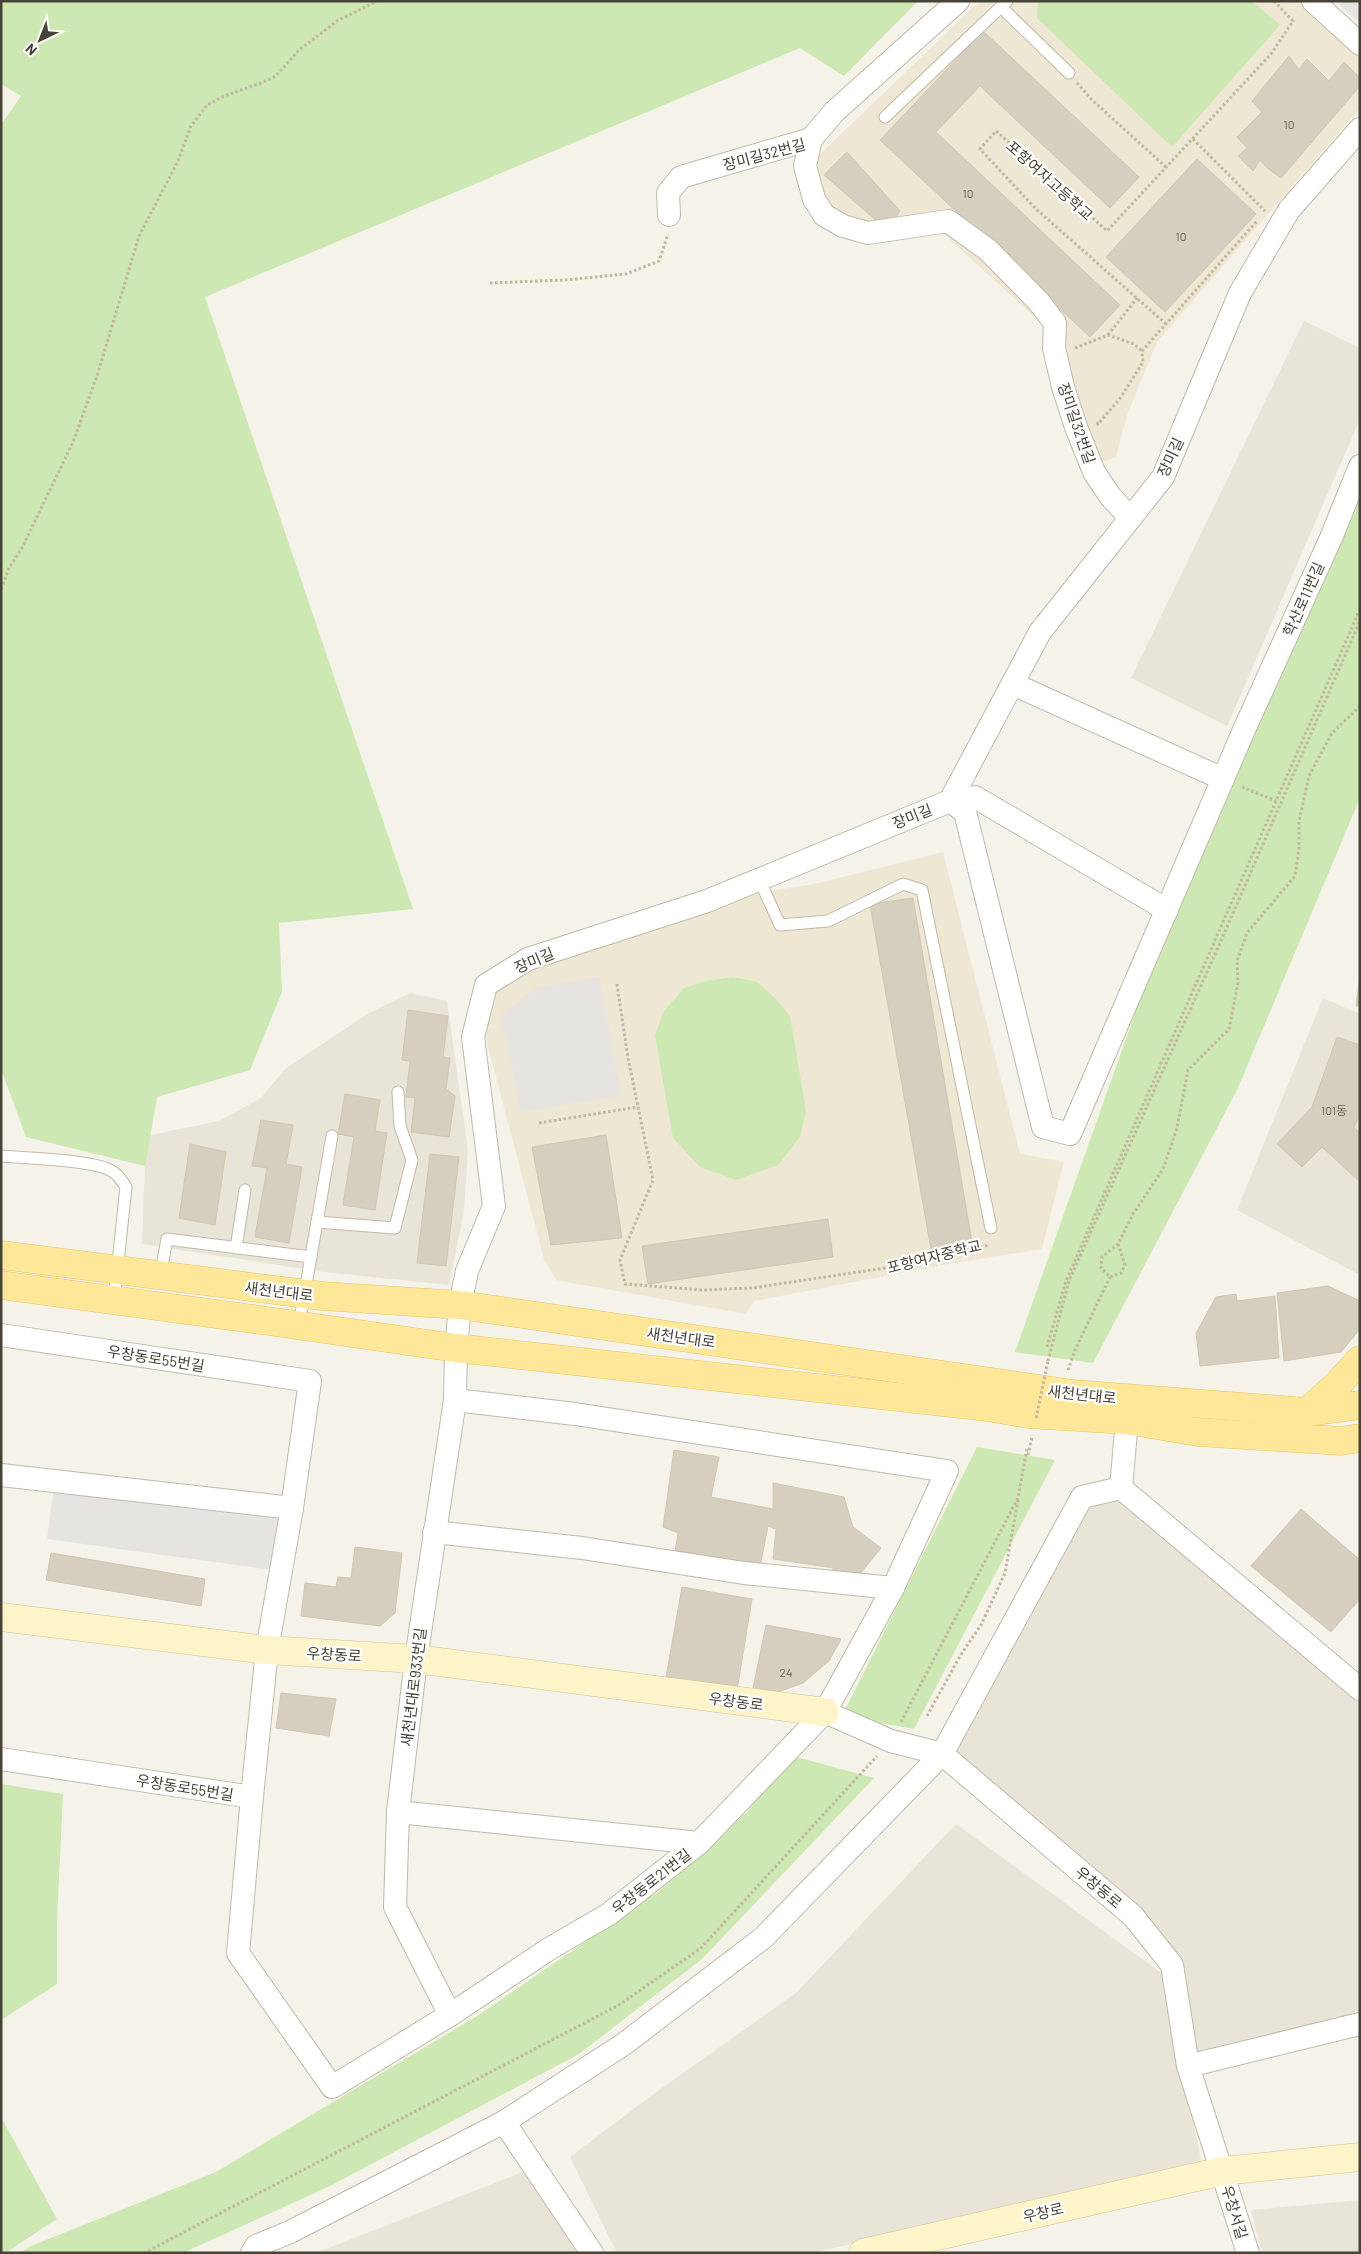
<svg xmlns="http://www.w3.org/2000/svg" width="1361" height="2254" font-family="Barlow,'Noto Sans KR',sans-serif">
  <style>
    .residential { fill: #e8e4d7 }
    .education { fill: #ede7d3 }
    .green { fill: #cde8b2 }
    .parking { fill: #e6e4e1 }
    .building { fill: #d6cebe; stroke: #d1c6b1 }
    .lines { fill: none; stroke-linecap: round; stroke-linejoin: round }
    .service-casing { stroke: #c0baab; stroke-width: 13 }
    .minor-casing { stroke: #c0baab; stroke-width: 24 }
    .secondary-casing { stroke: #d4c799; stroke-width: 29 }
    .primary-casing { stroke: #e4c668; stroke-width: 29 }
    .path { stroke: #c2b79d; stroke-width: 3; stroke-dasharray: 2.5 2.5; stroke-linecap: butt }
    .service { stroke: #fff; stroke-width: 11 }
    .minor { stroke: #fff; stroke-width: 22 }
    .secondary { stroke: #fef4c9; stroke-width: 28 }
    .primary { stroke: #fee799; stroke-width: 28 }
    .path-bridge { stroke: #c2b79d; stroke-width: 3; stroke-dasharray: 2.5 2.5; stroke-linecap: butt }
    .labels { text-anchor: middle; dominant-baseline: central; stroke-width: 4.5; stroke-linejoin: round; paint-order: stroke }
    .number-label { font-size: 12px; fill: #6c6659 }
    .street-label { font-size: 15px; fill: #484337; stroke: #fff }
  </style>
  <rect width="100%" height="100%" fill="#f4f2e9"/>
  <g class="residential">
    <path d="M1304,321L1360,348V419L1227,726L1131,678Z"/>
    <path d="M410,993L447,1001L468,1150L464,1211L449,1285L324,1272L142,1244L146,1136L219,1121L261,1098L285,1069L369,1013Z"/>
    <path d="M1323,998L1360,1014V1275L1237,1210Z"/>
    <path d="M1121,1488L1360,1689V2024L1188,2066L1172,1965L942,1754L1082,1497Z"/>
    <path d="M956,1824L1164,1975L1202,2165L811,2253H617L570,2157L655,2093L796,1993Z"/>
    <path d="M541,2165L586,2253H316Z"/>
    <path d="M1360,2200V2253H1262L1251,2210Z"/>
  </g>
  <g class="education">
    <path d="M980,1H1299L1360,56V108L1157,342L1127,415L1116,457L1096,464L1054,335L932,223L861,227L810,187L818,156Z"/>
    <path d="M943,852L1020,1154L1064,1162L1042,1249L953,1263L754,1301L746,1314L556,1280L544,1259L481,1020L486,985L707,901L814,884Z"/>
  </g>
  <g class="green">
    <path d="M1,1H918L844,76L800,48L205,297L413,909L279,923L282,992L250,1070L157,1097L145,1166L26,1137L1,1069V125L21,96L1,84Z"/>
    <path d="M1038,1H1252L1280,25L1172,147L1037,18Z"/>
    <path d="M1360,473V798L1237,1090L1093,1363L1015,1352L1201,827Z"/>
    <path d="M733,977L757,982L775,998L790,1016L806,1111L800,1137L778,1165L736,1180L700,1167L673,1138L655,1035L664,1011L684,988L706,981Z"/>
    <path d="M977,1447L1055,1460L914,1729L842,1716Z"/>
    <path d="M793,1756L874,1778L702,1959L579,2054L330,2186L183,2253H20L31,2246L216,2172L477,2016L658,1892L747,1812Z"/>
    <path d="M1,1784L63,1794L57,1920V1984L1,2020Z"/>
    <path d="M1,2117L57,2219L5,2253H1Z"/>
  </g>
  <g class="parking">
    <path d="M1335,1H1360V23Z"/>
    <path d="M599,977L621,1095L521,1112L501,1015L536,988Z"/>
    <path d="M54,1487L280,1519L273,1570L47,1539Z"/>
  </g>
  <g class="building">
    <path d="M983,31L1139,177L1110,208L980,86L936,132L1120,305L1090,337L880,140Z"/>
    <path d="M1289,56L1299,70L1307,59L1329,81L1344,62L1360,78V86L1281,178L1267,168L1260,160L1253,171L1238,156L1247,148L1237,137L1262,112L1252,101Z"/>
    <path d="M847,152L900,211L887,230L824,175Z"/>
    <path d="M1197,159L1256,214L1165,312L1106,257Z"/>
    <path d="M913,898L972,1242L931,1249L870,904Z"/>
    <path d="M1360,976V1006H1356Z"/>
    <path d="M408,1010L448,1016L443,1057L450,1058L446,1089L455,1096L449,1137L411,1132L415,1098L406,1097L410,1061L402,1060Z"/>
    <path d="M1337,1037L1360,1045V1113L1354,1128L1360,1133V1182L1322,1147L1302,1167L1277,1144L1312,1107Z"/>
    <path d="M345,1094L380,1100L375,1131L387,1133L375,1210L343,1205L354,1137L338,1134Z"/>
    <path d="M261,1120L293,1125L286,1164L302,1167L289,1243L255,1237L267,1168L252,1166Z"/>
    <path d="M606,1135L622,1238L551,1245L532,1147Z"/>
    <path d="M190,1144L226,1152L215,1225L179,1218Z"/>
    <path d="M430,1154L459,1157L446,1266L417,1263Z"/>
    <path d="M828,1219L833,1257L648,1284L642,1246Z"/>
    <path d="M1328,1286L1360,1301V1329L1341,1352L1284,1361L1277,1293Z"/>
    <path d="M1236,1294L1237,1301L1275,1296L1279,1358L1200,1366L1196,1333L1216,1297Z"/>
    <path d="M674,1450L719,1457L711,1497L773,1509V1483L844,1497L853,1527L881,1548L855,1580L831,1575L834,1568L773,1559L776,1529L768,1526L760,1567L675,1551L678,1533L663,1527Z"/>
    <path d="M1301,1509L1360,1560V1599L1331,1632L1251,1566Z"/>
    <path d="M355,1547L402,1553L395,1613L380,1626L301,1616L305,1583L336,1587L338,1577L351,1578Z"/>
    <path d="M51,1553L205,1579L201,1606L46,1580Z"/>
    <path d="M682,1587L752,1599L736,1696L665,1683Z"/>
    <path d="M766,1625L841,1639L829,1661L803,1683L767,1696L751,1698Z"/>
    <path d="M281,1693L336,1699L329,1736L276,1728Z"/>
  </g>
  <g class="lines">
    <defs>
      <g id="service">
        <path d="M1001,7L1069,73"/>
        <path d="M885,117L1007,1"/>
        <path d="M759,879L780,925L828,921L903,884L922,890L991,1228"/>
        <path d="M1,1156C26,1158 91,1160 110,1170C118,1174 121,1180 126,1187L114,1300"/>
        <path d="M317,1222L395,1228L412,1160L400,1126L398,1092"/>
        <path d="M236,1248L245,1190"/>
        <path d="M160,1277L167,1239L311,1257"/>
        <path d="M299,1325L332,1136"/>
      </g>
      <g id="minor">
        <path d="M958,1L835,111L811,139L805,166L814,199L824,215L843,226L868,233L948,221L988,250L1039,302L1055,323L1054,348L1063,387L1076,427L1094,472L1110,496L1130,518"/>
        <path d="M1313,1L1360,44"/>
        <path d="M669,215L668,193L681,177L811,139"/>
        <path d="M1013,684L1223,779"/>
        <path d="M950,801L965,812L1043,1127L1070,1134L1244,730L1331,538L1360,466"/>
        <path d="M950,801L1040,632L1163,477L1240,293L1289,210L1360,129"/>
        <path d="M1,1335L310,1381L292,1508L267,1650L252,1797L1,1759"/>
        <path d="M1,1475L292,1508"/>
        <path d="M1121,1488L1127,1420"/>
        <path d="M434,1532L582,1548L744,1573L893,1588"/>
        <path d="M825,1712L891,1741L942,1754L1133,1916L1172,1965L1188,2066L1248,2253"/>
        <path d="M252,1797L238,1953L332,2087L450,2015L549,1949L609,1914L699,1843L825,1712L893,1588L947,1471L575,1414L455,1400"/>
        <path d="M398,1812L699,1843"/>
        <path d="M450,2015L395,1907L398,1812L416,1659L455,1400L456,1348L460,1305L467,1271L494,1206L473,1037L486,985L528,959L707,901L950,801L975,797L1167,910"/>
        <path d="M1188,2066L1360,2024"/>
        <path d="M504,2122L592,2253"/>
        <path d="M252,2253L256,2246L290,2232L504,2122L624,2044L763,1938L942,1754L1082,1497L1121,1488L1360,1689"/>
      </g>
      <g id="secondary">
        <path d="M1,1617L267,1650L416,1659L825,1712"/>
        <path d="M863,2253L1223,2171L1360,2157"/>
      </g>
      <g id="primary">
        <path d="M1,1255L322,1296L460,1305L1073,1394L1307,1412L1360,1405"/>
        <path d="M1,1285L268,1321L456,1348L988,1407L1028,1414L1127,1420L1198,1432L1341,1441L1360,1438"/>
        <path d="M1307,1412L1337,1385L1360,1360"/>
      </g>
    </defs>
    <use href="#service" class="service-casing"/>
    <use href="#minor" class="minor-casing"/>
    <use href="#secondary" class="secondary-casing"/>
    <use href="#primary" class="primary-casing"/>
    <g class="path">
      <path d="M1077,83L1092,100L1167,168"/>
      <path d="M1193,139L1265,211"/>
      <path d="M490,283L564,280L626,274L659,261L668,234"/>
      <path d="M1166,324L1035,208L980,149L996,131L1107,231L1271,54L1293,21L1274,1"/>
      <path d="M1108,335L1137,298"/>
      <path d="M1075,348L1108,335L1134,344L1142,351"/>
      <path d="M1097,422L1098,424L1119,400L1143,362L1142,351L1257,221"/>
      <path d="M1,589L9,568L22,548L73,442L97,376L139,236L178,161L191,126L207,105L224,96L261,83L276,76L298,51L337,21L377,1"/>
      <path d="M1242,787L1276,801"/>
      <path d="M617,984L628,1058L653,1180L620,1260L625,1284L703,1290L752,1288L885,1268L928,1254L986,1246L987,1242"/>
      <path d="M539,1123L638,1107"/>
      <path d="M1118,1244L1125,1265L1121,1273L1110,1277L1101,1268L1102,1257L1118,1244L1133,1214L1163,1169L1177,1128L1188,1070L1229,1029L1238,983L1237,961L1247,933L1295,876L1299,849V821L1309,776L1332,733L1360,706"/>
      <path d="M1047,1347L1066,1281L1360,609"/>
      <path d="M1048,1361L1069,1281L1220,943L1360,621"/>
      <path d="M1068,1370L1075,1350L1110,1277"/>
      <path d="M1028,1455L1032,1437"/>
      <path d="M927,1716L960,1656L981,1625L1005,1573L1018,1500"/>
      <path d="M901,1722L1018,1498L1027,1448"/>
      <path d="M144,2253L619,2005L701,1948L877,1756"/>
    </g>
    <use href="#service" class="service"/>
    <use href="#minor" class="minor"/>
    <use href="#secondary" class="secondary"/>
    <use href="#primary" class="primary"/>
    <path class="path-bridge" d="M1036,1418L1048,1361"/>
  </g>
  <g class="labels">
    <g class="number-label">
      <text x="1289" y="124">10</text>
      <text x="968" y="193">10</text>
      <text x="1181" y="236">10</text>
      <text x="1334" y="1110">101동</text>
      <text x="786" y="1672">24</text>
    </g>
    <g class="street-label">
      <text transform="translate(764 154) rotate(-15)">장미길32번길</text>
      <text transform="translate(1050 180) rotate(42)">포항여자고등학교</text>
      <text transform="translate(1077 423) rotate(71)">장미길32번길</text>
      <text transform="translate(1170 457) rotate(-65)">장미길</text>
      <text transform="translate(1303 599) rotate(-66)">학산로11번길</text>
      <text transform="translate(912 816) rotate(-22)">장미길</text>
      <text transform="translate(534 960) rotate(-23)">장미길</text>
      <text transform="translate(934 1256) rotate(-14)">포항여자중학교</text>
      <text transform="translate(279 1291) rotate(7)">새천년대로</text>
      <text transform="translate(681 1337) rotate(8)">새천년대로</text>
      <text transform="translate(156 1358) rotate(9)">우창동로55번길</text>
      <text transform="translate(1082 1394) rotate(6)">새천년대로</text>
      <text transform="translate(334 1654) rotate(3)">우창동로</text>
      <text transform="translate(413 1687) rotate(-83)">새천년대로933번길</text>
      <text transform="translate(736 1701) rotate(7)">우창동로</text>
      <text transform="translate(185 1787) rotate(9)">우창동로55번길</text>
      <text transform="translate(651 1881) rotate(-38)">우창동로21번길</text>
      <text transform="translate(1099 1887) rotate(40)">우창동로</text>
      <text transform="translate(1043 2212) rotate(-13)">우창로</text>
      <text transform="translate(1235 2212) rotate(73)">우창서길</text>
    </g>
  </g>
  <rect width="1361" height="2254" fill="none" stroke="#484337" stroke-width="5"/>
  <g transform="translate(40 40) rotate(223)" stroke="#ffffff" stroke-width="4" paint-order="stroke">
  <path d="M0-4L9 19L0 12L-9 19Z" fill="#484337"/>
  <text y="-8" font-size="14" font-weight="bold" text-anchor="middle" fill="#484337">N</text>
  </g>
</svg>
